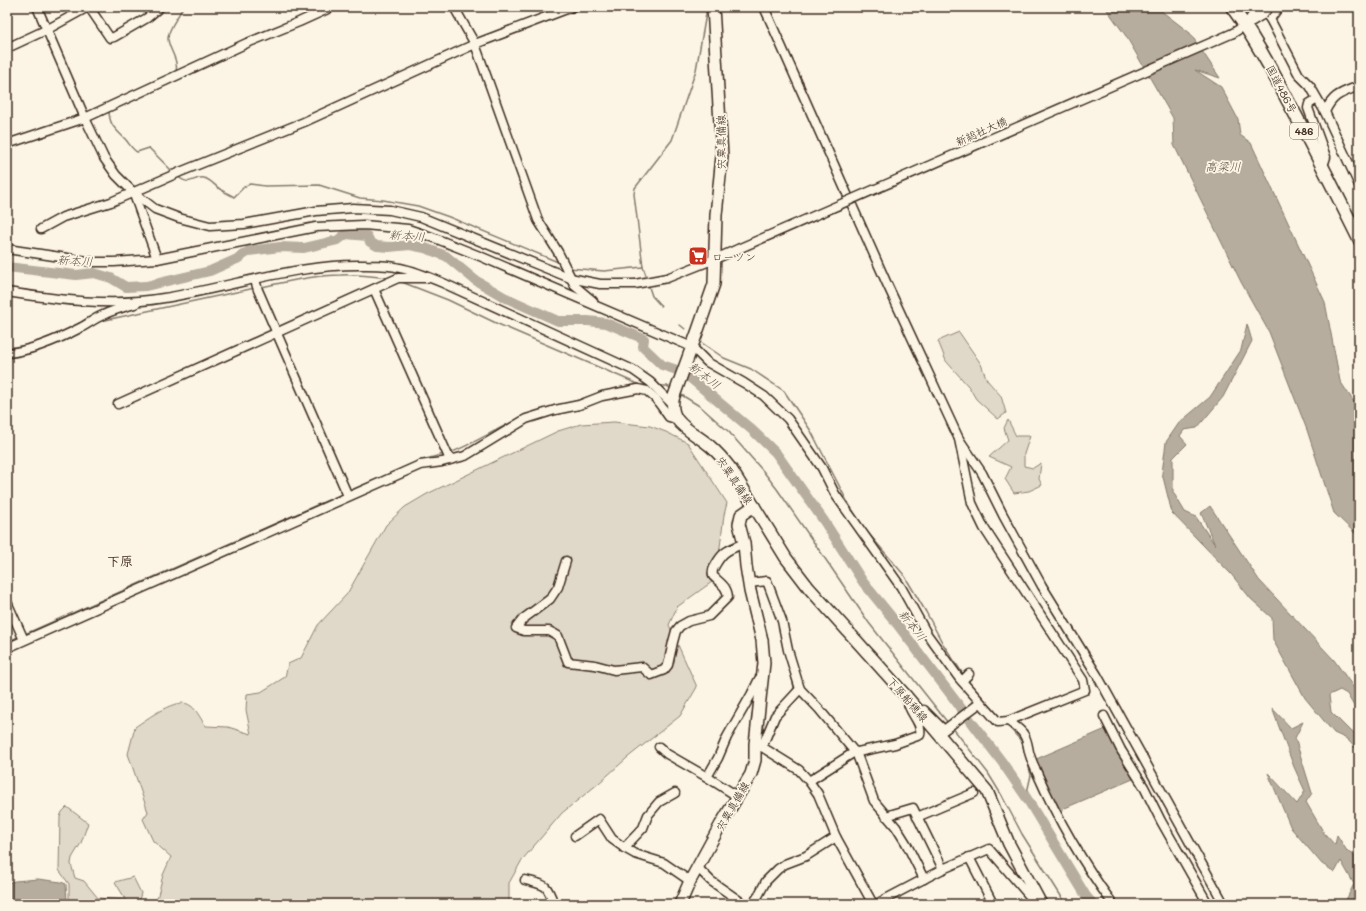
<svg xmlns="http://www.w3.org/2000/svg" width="1366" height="911" font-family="Mali,'Klee One',sans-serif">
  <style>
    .green { fill: #e0d8c8; stroke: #8e8173 }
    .water { fill: #b7ad9e; stroke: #85796b }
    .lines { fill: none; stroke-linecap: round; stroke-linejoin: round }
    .stream { stroke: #85796b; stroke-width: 1.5 }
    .river { stroke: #b7ad9e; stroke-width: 10 }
    .minor-casing { stroke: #3b2a1e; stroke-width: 11 }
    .major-casing { stroke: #3b2a1e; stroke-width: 14 }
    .highway-casing { stroke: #3b2a1e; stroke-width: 15 }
    .minor { stroke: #fcf5e5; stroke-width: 8 }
    .major { stroke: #fcf5e5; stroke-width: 11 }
    .highway { stroke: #fcf5e5; stroke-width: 12 }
    .minor-bridge-casing { stroke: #3b2a1e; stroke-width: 11; stroke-linecap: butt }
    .minor-bridge { stroke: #fcf5e5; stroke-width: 8 }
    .labels { text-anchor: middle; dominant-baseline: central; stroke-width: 3.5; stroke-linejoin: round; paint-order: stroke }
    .shield { fill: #fcf5e5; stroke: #75675a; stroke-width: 1 }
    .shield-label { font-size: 10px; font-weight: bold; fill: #3b2a1e }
    .street-label { font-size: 11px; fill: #3b2a1e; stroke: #fcf5e5 }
    .poi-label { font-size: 11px; fill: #3b2a1e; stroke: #fcf5e5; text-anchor: start }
    .water-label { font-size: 12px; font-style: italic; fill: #605144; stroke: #fcf5e5 }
    .quarter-label { font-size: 13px; font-weight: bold; fill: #3b2a1e; stroke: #fcf5e5 }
  </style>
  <rect width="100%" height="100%" fill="#fcf5e5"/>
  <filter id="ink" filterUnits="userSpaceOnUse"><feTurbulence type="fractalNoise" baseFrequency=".025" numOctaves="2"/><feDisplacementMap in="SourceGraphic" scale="8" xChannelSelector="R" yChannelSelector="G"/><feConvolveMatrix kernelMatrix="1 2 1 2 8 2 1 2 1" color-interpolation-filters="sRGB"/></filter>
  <g filter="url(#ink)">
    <g class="green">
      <path d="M959,332L981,364L987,380L1001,396L1006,413L998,419L976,399L969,387L946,361L938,341Z"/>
      <path d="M1008,420L1016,436H1030L1024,454V466L1033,468L1041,463L1039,479L1042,485L1029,491L1014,493L1005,479L1011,467L989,457L1008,440L1004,428Z"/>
      <path d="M614,422L650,426L666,432L688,443L727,503L724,515L716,579L677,607L669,625L697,687L680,716L627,758L599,783L562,813L522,860L509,883V904H69V884L59,870L60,817L62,812L67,807L88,823L81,843L72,858L71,864L75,878L84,881L98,898L126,900L115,882L133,877L141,893L139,900L156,903L163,875L171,857L153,841L143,819L148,812L128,754L135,727C147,719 178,695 191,706C197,710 201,720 206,726L228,727L251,734L246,710L247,694L261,692L285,677L288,664L301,658L318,625L347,594L386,525L405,507L427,494L558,431L581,424Z"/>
    </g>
    <g class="water">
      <path d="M1105,7H1161L1160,10L1190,33L1220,78L1195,70L1221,87L1238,119L1240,135L1251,143L1325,302L1340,381L1356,405L1359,413V537L1334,513L1307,430L1269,332L1241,282L1174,145L1173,118L1126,36Z"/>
      <path d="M1247,324L1252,341L1223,397L1197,428L1184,430L1180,436L1187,444L1173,458V492L1185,512L1196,517L1215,545L1201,513L1210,506L1259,580L1334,660L1359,695V715L1347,694L1340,690L1329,695L1331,712L1350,731L1359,735V752L1347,739L1334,733L1305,698L1273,640L1272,618L1251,599L1231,574L1172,513L1162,473L1166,442L1179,423L1210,397L1241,350Z"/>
      <path d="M1272,708L1291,728L1303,722L1295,738L1312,793L1306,802L1324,833L1335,845L1337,835L1347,851L1359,859V904H1347L1345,902L1354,884L1341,861L1335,872L1322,864L1291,828L1268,773L1297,804L1305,791L1294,767Z"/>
      <path d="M1108,728L1133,779L1058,811L1034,760Z"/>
      <path d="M38,879L61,882L66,884L67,904H7V883L15,881Z"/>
    </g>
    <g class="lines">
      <g class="stream">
        <path d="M176,72C179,60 169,50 168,39C167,30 179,16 183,7"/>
        <path d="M109,110C109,126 116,129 126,140C130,145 132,149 137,152L149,148L173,172"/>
        <path d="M177,176C192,188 193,176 204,178C210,179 215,186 220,189C224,192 229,194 234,197L245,186L250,184L265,186L319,185L360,198L383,200L418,206L449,217L558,262L560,265"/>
        <path d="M569,268L604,271L643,267"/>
        <path d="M647,278L643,267L634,194L635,188L672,140L696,70L706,14V7"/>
        <path d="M399,281L448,300L498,324L640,385"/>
        <path d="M648,284L652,296L661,306"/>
        <path d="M261,287C287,282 314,275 341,275C357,274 372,276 388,278"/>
        <path d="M101,321L255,288"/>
        <path d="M680,325L685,329"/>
        <path d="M702,343L724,358L751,369L784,391L811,431L847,501L863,527L904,575L926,612L943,644L963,674"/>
        <path d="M658,386H667L672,389"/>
        <path d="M680,394L701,407L729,432L763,471L777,489L826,560L869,623L948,723"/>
        <path d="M573,402C598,393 622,384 649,385"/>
        <path d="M450,453C482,440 509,420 542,410"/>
        <path d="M419,461L444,454"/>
        <path d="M349,491L408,466"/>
        <path d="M25,634L344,493"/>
        <path d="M7,642L20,636"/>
        <path d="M791,674L794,687L793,691"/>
        <path d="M968,681L1001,718"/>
        <path d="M1008,726L1022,742L1031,775L1026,797"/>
        <path d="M952,727L988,773L1002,796L1022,834L1066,904"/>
      </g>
      <path class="river" d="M7,267L76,275L94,273L111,278L126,287L146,286L210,271L237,259L249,251L280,247L304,248L338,240L346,234L367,236L370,242L377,246L389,247L410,245L425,248L446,256L475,280L504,297L558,321H588L606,323L644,339L643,347L662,365L683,372L751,429L776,453L824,521L863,582L894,620L1002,762L1026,797L1086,896L1093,904"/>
      <defs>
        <g id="minor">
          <path d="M37,7L85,118L104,158L116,175L133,192L155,209L179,218L210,226L244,224L316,211L353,208L390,210L421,217L570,278L600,284H635L667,278L715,259L738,249"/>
          <path d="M89,7L110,38L114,37L147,18L160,7"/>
          <path d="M454,7L475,44L538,220L558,252L575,286L593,301"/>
          <path d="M764,7L887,284L959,439L982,473L1003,515L1042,586L1097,675L1224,904"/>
          <path d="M1260,7L1270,19L1299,75L1310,86L1325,112"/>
          <path d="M1270,19L1279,7"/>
          <path d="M1247,23L1258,7"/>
          <path d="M1233,33L1262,15"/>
          <path d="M7,48L48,29L88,7"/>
          <path d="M1359,86C1342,93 1333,94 1325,112L1359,185"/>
          <path d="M1317,99L1309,104L1308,108L1326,157L1323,166"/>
          <path d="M7,144L85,118L247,43L299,22L332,7"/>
          <path d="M133,192L157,259"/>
          <path d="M41,229L63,217L111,202L180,172L304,122L475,44L572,7"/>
          <path d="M7,249L94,262H114L157,259L316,227L364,225L408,229L432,237L482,257L692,347L707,362L744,383L764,396L788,419L822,468L835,494L901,587L927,634L959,678L998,722L1008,721L1085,690L1083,680L984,528L972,503L959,439"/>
          <path d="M255,280L258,290L348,496"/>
          <path d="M374,289L450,460"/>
          <path d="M7,292C58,300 113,307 164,298C232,287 298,263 367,265C378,265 389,265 400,268C415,271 429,277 443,283L633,370L650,382L671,403"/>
          <path d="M7,353C32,351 59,339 82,327C89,323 96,318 103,315C113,310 124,307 135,304"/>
          <path d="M118,404L398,278H426"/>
          <path d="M566,561L558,587L550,599L523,619L516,628L524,631H549L553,633L558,636L568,662L595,665L614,670L642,667L651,675L664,670L668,665L673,642L676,631L680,626L689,621L709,616L728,597C727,586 720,583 713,576C712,571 713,569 716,564C724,550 729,550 744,543"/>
          <path d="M749,583L767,581L782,621L788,650L800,689L819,709L853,750L856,752L874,801L896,827L906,843L924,879"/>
          <path d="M7,602L24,640"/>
          <path d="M7,648L420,465L442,462L465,456L526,419L555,410L579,405L602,396L638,389L647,391L656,399L669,417L676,419"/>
          <path d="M962,681L969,674"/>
          <path d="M924,710L944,730L980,703"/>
          <path d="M1104,716L1121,750L1144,787L1161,821L1208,904"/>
          <path d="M1008,721C1013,725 1021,729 1024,735C1027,739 1028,747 1029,752C1031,760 1035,768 1038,775C1057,818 1085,866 1113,904"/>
          <path d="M659,747L667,754L707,777L737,796"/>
          <path d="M758,747H762L799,770L809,781"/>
          <path d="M762,747L775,716L800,689"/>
          <path d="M707,777L718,758L727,737L751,695L759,679L762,676"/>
          <path d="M886,816L913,808L943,869"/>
          <path d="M917,817L974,793"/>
          <path d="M575,836L599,819L612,839L626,849L635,854L664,863L690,881"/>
          <path d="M624,848L643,828L648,815L659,802L675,793"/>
          <path d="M969,857L993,904"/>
          <path d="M698,868L711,881L744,904"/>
          <path d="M525,880C547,886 546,883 554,904"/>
          <path d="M752,904L757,898L766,881L778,869L785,864L806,856L836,837"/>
          <path d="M873,904L836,837L818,794L809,781L853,753L895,744L920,735C923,722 907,712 907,698"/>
          <path d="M876,904L943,869L989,849L1032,899H1035L1038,898"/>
        </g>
        <g id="major">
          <path d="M713,7L722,156L716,215L714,284L698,330L674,396C666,423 693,431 710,446C718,453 725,461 731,469L786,558L809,588L907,697L987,791L1009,844L1041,904"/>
          <path d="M680,904L690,881L721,824L751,774L755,760V744L764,663L762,640L750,591L746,566L744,543L739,524L741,515L754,506"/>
        </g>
        <path id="highway" d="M1232,7C1254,37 1271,68 1288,101C1313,147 1336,193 1359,239"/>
      </defs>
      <use href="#minor" class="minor-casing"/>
      <use href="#major" class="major-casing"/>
      <use href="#highway" class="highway-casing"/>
      <use href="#minor" class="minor"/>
      <use href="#major" class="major"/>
      <use href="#highway" class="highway"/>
      <defs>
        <g id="minor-bridge">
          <path d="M1262,15L1269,7"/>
          <path d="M738,249L1233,33"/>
        </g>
      </defs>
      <use href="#minor-bridge" class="minor-bridge-casing"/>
      <use href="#minor-bridge" class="minor-bridge"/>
    </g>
  </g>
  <defs>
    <symbol id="supermarket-square" viewBox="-11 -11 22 22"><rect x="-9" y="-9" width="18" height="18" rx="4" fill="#c8321e" stroke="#fcf5e5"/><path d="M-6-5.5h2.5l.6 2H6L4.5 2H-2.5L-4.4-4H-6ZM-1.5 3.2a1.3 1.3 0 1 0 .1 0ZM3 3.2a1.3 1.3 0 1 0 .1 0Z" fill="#fff"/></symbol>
  </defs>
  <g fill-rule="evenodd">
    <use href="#supermarket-square" x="687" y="245" width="22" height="22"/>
  </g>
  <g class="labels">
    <rect class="shield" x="1290" y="123" width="28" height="16" rx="3"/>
    <g class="shield-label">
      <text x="1304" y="131">486</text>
    </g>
    <g class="street-label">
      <text transform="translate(1282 89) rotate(62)">国道486号</text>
      <text transform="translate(981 131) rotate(-24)">新総社大橋</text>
      <text transform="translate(720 142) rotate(-90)">宍粟真備線</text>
      <text transform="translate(735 480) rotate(56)">宍粟真備線</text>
      <text transform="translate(908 699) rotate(49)">下原船穂線</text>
      <text transform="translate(732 806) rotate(-60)">宍粟真備線</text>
    </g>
    <g class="poi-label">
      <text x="712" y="256">ローソン</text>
    </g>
    <g class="water-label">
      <text x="1223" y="166">高梁川</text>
      <text transform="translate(407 235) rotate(4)">新本川</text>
      <text transform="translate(75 260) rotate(3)">新本川</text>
      <text transform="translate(705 375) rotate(38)">新本川</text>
      <text transform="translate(913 625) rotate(52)">新本川</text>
    </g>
    <g class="quarter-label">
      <text x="120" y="560">下原</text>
    </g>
  </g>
  <rect width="1366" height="911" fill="none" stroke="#fcf5e5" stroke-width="24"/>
  <rect x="12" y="12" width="1342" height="887" fill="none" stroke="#3b2a1e" stroke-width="1.5" filter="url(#ink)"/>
</svg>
